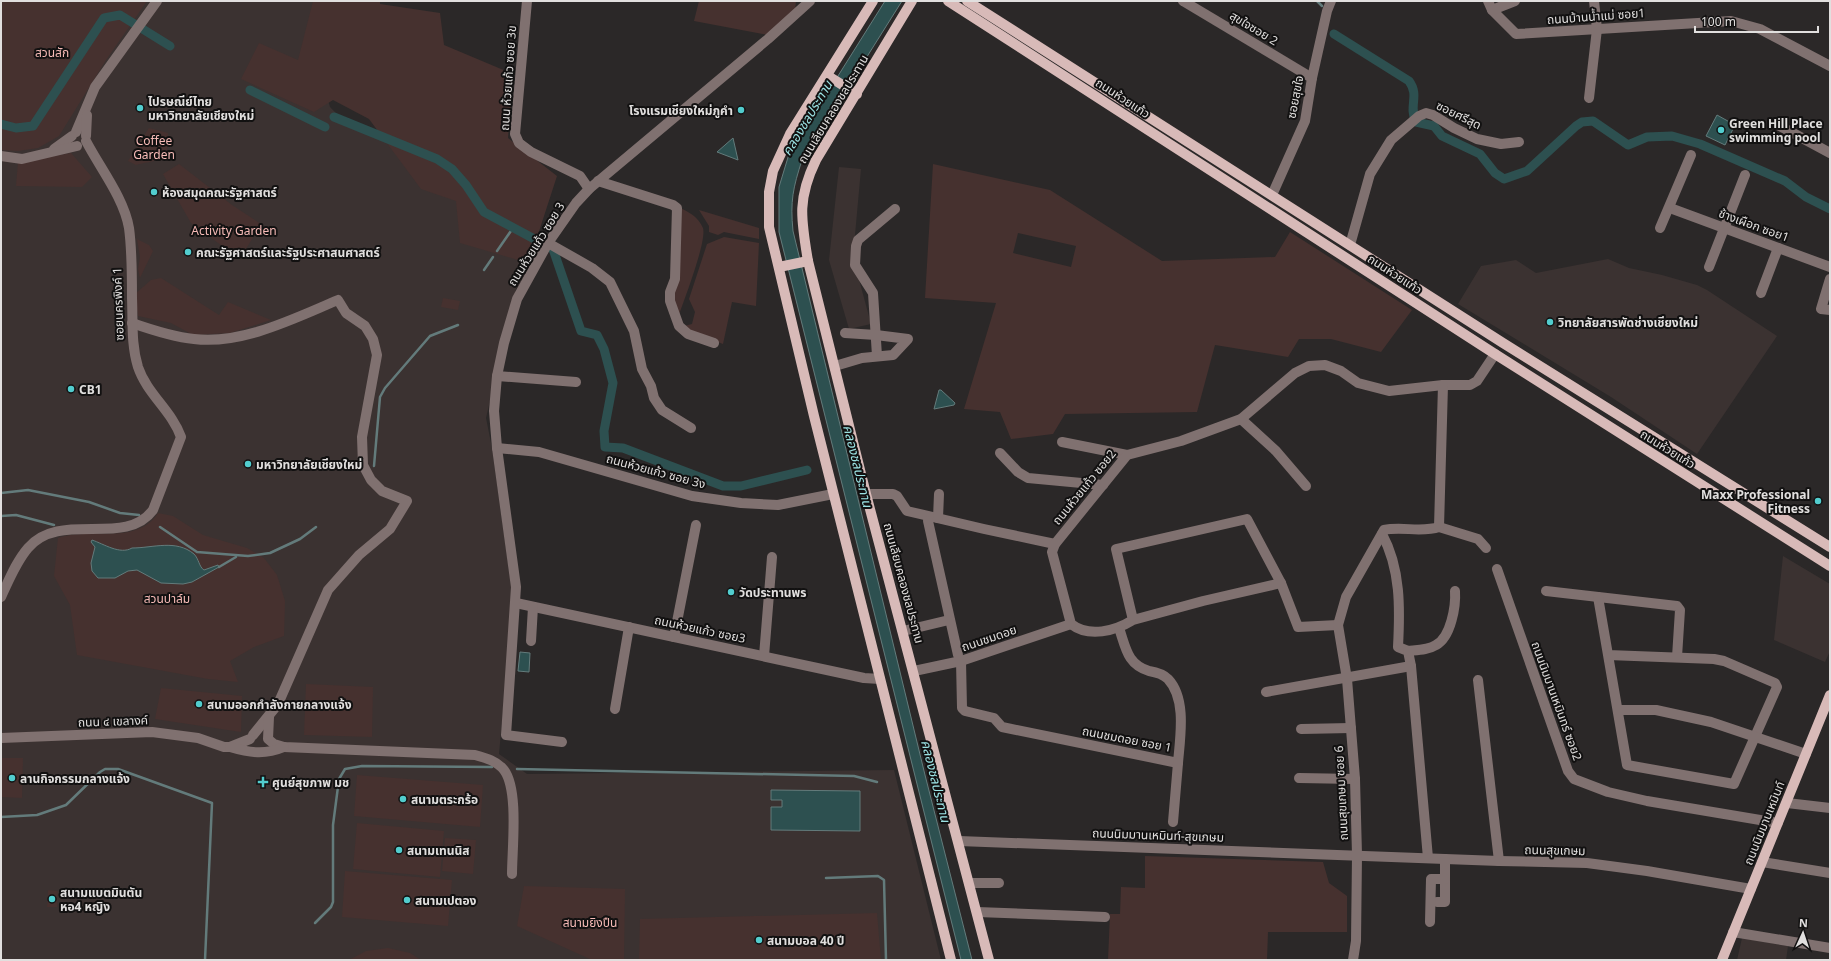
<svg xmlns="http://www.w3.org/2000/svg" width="1831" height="961" font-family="'Noto Sans','Noto Sans Thai',sans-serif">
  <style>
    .built { fill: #3b3231 }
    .green { fill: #46312f; fill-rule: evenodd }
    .water { fill: #2d5050; stroke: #637b7b }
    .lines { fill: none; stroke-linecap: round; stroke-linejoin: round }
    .stream { stroke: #637b7b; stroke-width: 2.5 }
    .canal { stroke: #2d5050; stroke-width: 9 }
    .minor { stroke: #807170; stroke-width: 10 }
    .major { stroke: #d8bab8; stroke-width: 10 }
    .poi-dot { fill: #52cdce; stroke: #121111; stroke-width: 1.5 }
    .labels { text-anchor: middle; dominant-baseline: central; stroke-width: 4; stroke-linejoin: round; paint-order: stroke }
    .street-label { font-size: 12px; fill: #e1dfde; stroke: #121111 }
    .park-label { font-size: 12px; fill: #f7bbb7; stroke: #121111 }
    .poi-label { font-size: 12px; font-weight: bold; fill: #e1dfde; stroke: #121111; text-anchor: start }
    .water-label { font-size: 13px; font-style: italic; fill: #9be2e3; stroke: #121111 }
  </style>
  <rect width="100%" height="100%" fill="#2b2828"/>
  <g class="built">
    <path d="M1,1H334L324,86L330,107L345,122L395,138L478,220L540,253L516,289L486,418L492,448L513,600L499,754L527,774L894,770L941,960H1Z"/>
    <path d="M839,167L861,169L853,257L871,324L849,329L829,260Z"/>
    <path d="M1608,259L1629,268L1662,275L1697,285L1707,290L1777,336L1697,454L1611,397L1458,304L1481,266L1516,260L1536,273Z"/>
    <path d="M1783,556L1830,584V651L1825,662L1774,640Z"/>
    <path d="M1742,938L1788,946L1786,960H1737Z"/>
  </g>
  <g class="green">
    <path d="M1,1H147L106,60L59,136L38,148L18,151L1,150Z"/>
    <path d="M313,1H380V4L440,13L444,45L513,74L508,138L557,176L532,253L518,260L460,243L456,201L421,189L369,119L333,100L314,112L241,79L259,43L298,60Z"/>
    <path d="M699,1H796L795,11L768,35L694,21Z"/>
    <path d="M149,128L168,133L167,154C154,163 151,161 136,165L128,161Z"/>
    <path d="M71,153L92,177L82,187L16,186L18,162Z"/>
    <path d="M179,164L232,205L261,224L240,259L191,223L163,174Z"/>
    <path d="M933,164L1050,190L1162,261L1275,257L1290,232L1412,310L1381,352L1331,339H1299L1288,357L1215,345L1197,412L1065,414L1053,434L1011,439L1000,412L964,409L996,303L925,298ZM1018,233L1076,246L1071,267L1013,253Z"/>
    <path d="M680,208C691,213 698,217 703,228C707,241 684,300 679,315L672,294Z"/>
    <path d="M699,210L759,228V239L724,232L718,235L709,232V226Z"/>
    <path d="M724,237L759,243L756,306L732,302L723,344L689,331L684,326L692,324L695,312L689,299L707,244Z"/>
    <path d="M137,239L149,245L153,251L140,278L138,269L140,257Z"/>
    <path d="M161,278L219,315L228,302L271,320L230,333L193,335L171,323L138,316L135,294L151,280Z"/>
    <path d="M443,298L460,301L458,310L441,307Z"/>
    <path d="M158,513L173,516L203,535L247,548L264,558L277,575L285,601L284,636L254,647L230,661L238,682L208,679L77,655L70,605L54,576L58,538C89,527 137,546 158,513Z"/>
    <path d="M306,684L373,687L372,737L304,735Z"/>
    <path d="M161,688L242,696L241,732L155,719Z"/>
    <path d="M1,758H23L22,798L1,797Z"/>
    <path d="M357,775L483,785L480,827L354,816Z"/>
    <path d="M357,823L444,831L440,877L353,869Z"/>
    <path d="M445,838L476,840L473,874L442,871Z"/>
    <path d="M1145,856L1323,862L1329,883L1347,896V932H1268L1267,960H1108L1110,914H1120L1121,887L1145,888Z"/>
    <path d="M345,871L452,880L448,926L342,917Z"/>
    <path d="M524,886L625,889L624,960H592L517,926Z"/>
    <path d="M48,890L58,891L57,907H47Z"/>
    <path d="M877,913L881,960H639L640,919Z"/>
    <path d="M388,948L410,953L421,960H349L366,951Z"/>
  </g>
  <g class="water">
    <path d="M885,1H902L802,160C793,188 790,201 793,231L925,775L972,960H961L779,232V187L789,154Z"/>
    <path d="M1717,115L1735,125L1725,145L1706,136Z"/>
    <path d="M733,138L738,160L717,152Z"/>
    <path d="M939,390H941L955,403L954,405L934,409Z"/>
    <path d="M92,540C104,544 120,555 132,548C153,548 176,539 194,554C199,559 199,567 204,570L218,565L219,567L192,582L183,584L161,583L137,570L128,571L115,578H98L92,571L91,563L95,547L91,542Z"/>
    <path d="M520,652L530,653L529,672L518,671Z"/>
    <path d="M771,790L860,791V831L771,830V807H782V800H771Z"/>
  </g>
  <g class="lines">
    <g class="stream">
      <path d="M1317,1L1322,6"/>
      <path d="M497,251L513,228"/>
      <path d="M484,270L493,257"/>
      <path d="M374,466L380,397L385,388L430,336L458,325"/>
      <path d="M1,493L28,490L89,502L120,513L139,515"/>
      <path d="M1,516L16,515L54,525"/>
      <path d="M160,527L197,552L248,556L270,553L300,539L316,527"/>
      <path d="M219,567L236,557"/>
      <path d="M517,769L854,776L877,782"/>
      <path d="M1,817L37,815L66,805L100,772L105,769H118L212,803L205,960"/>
      <path d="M826,878L878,876L884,880L886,960"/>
      <path d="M315,923L331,907L333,902V825L339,779L345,769L362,766L492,767"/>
    </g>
    <g class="canal">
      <path d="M1334,34L1409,81C1420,96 1408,106 1416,122L1434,126L1442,136L1480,154L1495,173L1504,179L1527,171L1576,126L1582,122L1593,121L1628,145L1647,137L1672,136L1700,144L1785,181L1806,197L1830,209"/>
      <path d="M250,90L325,127"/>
      <path d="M334,117L437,159L452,169L466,185L484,212L553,249L581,331L597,335L604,349L613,383L604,431L605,447L623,448L723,486H741L807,470"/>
      <path d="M1,124L16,128L33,126L104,18L120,15L170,46"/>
    </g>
    <g class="minor">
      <path d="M527,1L515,134L519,143L531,152L580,176L589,189"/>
      <path d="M1183,1L1312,78"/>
      <path d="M1488,1L1492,10L1516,34L1731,21L1760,29L1830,66"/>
      <path d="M1492,10L1515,1"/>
      <path d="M1589,98L1597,29L1594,1"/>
      <path d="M1778,125L1830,153"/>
      <path d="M76,132L95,87L157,1"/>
      <path d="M86,136L87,115"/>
      <path d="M54,149L72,136"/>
      <path d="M1,156L22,159L77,146"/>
      <path d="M598,181L673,205L677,208L675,279L670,292V301L679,326L688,334L714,343"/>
      <path d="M1272,195L1305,121L1312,78L1327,11L1331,1"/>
      <path d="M1670,208L1830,267"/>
      <path d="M1660,228L1691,155"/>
      <path d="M548,243L592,268L610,282L634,331L642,369L651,386L654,398L662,410L691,428"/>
      <path d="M1350,245L1370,174L1391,140L1419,116L1426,113L1433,115L1454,128L1477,139L1501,144L1519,142"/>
      <path d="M1709,267L1745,175"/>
      <path d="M1830,279L1821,309L1830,310"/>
      <path d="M1761,293L1778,248"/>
      <path d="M132,323C152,330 173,337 194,339C242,345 295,318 338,300L346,313L365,326L373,339L377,355L362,437L363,465L371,480L382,491L407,501L390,529L359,555L328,590L278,704L253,735"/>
      <path d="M877,356L873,293L855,265L856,246L858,240L895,209"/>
      <path d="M835,366L862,358L893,355L908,339L876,335L845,333"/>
      <path d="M497,376L576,382"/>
      <path d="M1241,419L1276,451L1306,486"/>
      <path d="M1062,442L1127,455"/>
      <path d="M497,448L539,452L692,496L741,503L778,505L833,494"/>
      <path d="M1000,453L1018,472L1028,478L1103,485"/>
      <path d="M866,494H893L897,496L907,511L984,529L1055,544"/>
      <path d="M938,518L939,494"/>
      <path d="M928,521L958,655"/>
      <path d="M1439,527L1478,539L1486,548"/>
      <path d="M1382,534C1401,569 1400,609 1398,647L1408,651L1411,666L1428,858"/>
      <path d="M1497,569L1568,771L1574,779L1608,792L1647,801L1778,823"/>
      <path d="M1281,583L1298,627L1338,625"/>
      <path d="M1546,591L1677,606L1680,610L1677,657"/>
      <path d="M1,597C9,580 16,562 28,548C60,510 125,548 153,510L181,437C172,411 147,394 138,367C131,344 133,322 132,298C132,275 132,250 129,228C124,198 100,168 86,141"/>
      <path d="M1598,597L1627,765L1734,784L1777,687L1775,683L1724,661L1714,659L1608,655"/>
      <path d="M516,603L864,678L880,679"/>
      <path d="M1133,620L1203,601L1281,583L1247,519L1116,549L1133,620C1115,631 1089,638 1071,624L1052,552L1055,544L1127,455L1181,441L1241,419L1295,373L1309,366L1325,365L1341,371L1358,383L1389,391L1443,385H1470L1477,381L1495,354"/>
      <path d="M903,631L949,620"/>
      <path d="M674,637L696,525"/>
      <path d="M531,641L533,607"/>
      <path d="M1408,651C1418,650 1428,650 1436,645C1451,637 1456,606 1455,591"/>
      <path d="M764,656L772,557"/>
      <path d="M961,661L962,708L965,711L994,718L1002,727L1178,763C1180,738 1187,699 1168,679C1164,675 1155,672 1149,671C1127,664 1126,648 1119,628"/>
      <path d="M914,671L961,661L1071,624"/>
      <path d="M1478,680L1499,861"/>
      <path d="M1266,692L1411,666"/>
      <path d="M615,709L629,627"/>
      <path d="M1618,710H1656L1711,722L1806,754"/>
      <path d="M269,717L268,739L274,744L284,747L475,755C486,758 497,761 504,770C519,790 512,849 512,874"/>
      <path d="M1301,729L1351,728"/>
      <path d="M1,738L152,732L198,738L224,747H230L250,739"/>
      <path d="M562,742L506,735L516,587L497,448L494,411L497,376L504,343L517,299L548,243L576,203L589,189L768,39L810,1"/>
      <path d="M230,747C250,753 265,755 284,747"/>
      <path d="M1299,778L1355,779"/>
      <path d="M1787,803L1830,808"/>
      <path d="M1173,822L1178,763"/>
      <path d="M959,841L1499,861L1587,863L1647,871L1751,889"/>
      <path d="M1762,862L1830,873"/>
      <path d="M969,883H999"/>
      <path d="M1437,902H1445V859"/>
      <path d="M977,912L1105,917"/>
      <path d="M1430,922L1431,879H1445"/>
      <path d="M1733,932L1830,948"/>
      <path d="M1353,960L1356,941L1357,855L1355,779L1347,679L1338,625L1346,597L1384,530C1402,526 1421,533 1439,527L1443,385"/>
    </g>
    <g class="major">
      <path d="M873,1L790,134L773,171L769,192V227L814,416L951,960"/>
      <path d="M912,1L816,160C797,199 801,219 808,261L866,494L989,960"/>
      <path d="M948,1L1495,354L1830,566"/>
      <path d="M967,1L1503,343L1830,547"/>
      <path d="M828,76L857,94"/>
      <path d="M779,267L808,261"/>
      <path d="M1722,960L1830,695"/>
    </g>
  </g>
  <g class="poi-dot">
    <circle cx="140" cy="108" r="4"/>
    <circle cx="741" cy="110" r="4"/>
    <circle cx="1721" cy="130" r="4"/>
    <circle cx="154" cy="192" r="4"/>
    <circle cx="188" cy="252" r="4"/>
    <circle cx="1550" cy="322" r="4"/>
    <circle cx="71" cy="389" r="4"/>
    <circle cx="248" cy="464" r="4"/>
    <circle cx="1818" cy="501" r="4"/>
    <circle cx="731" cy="592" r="4"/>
    <circle cx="199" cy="704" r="4"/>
    <circle cx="12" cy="778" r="4"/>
    <path d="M261 776h4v4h4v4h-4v4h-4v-4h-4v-4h4z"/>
    <circle cx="403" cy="799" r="4"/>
    <circle cx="399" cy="850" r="4"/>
    <circle cx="52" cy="899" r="4"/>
    <circle cx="407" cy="900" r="4"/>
    <circle cx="759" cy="940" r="4"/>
  </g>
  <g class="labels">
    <g class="street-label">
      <text transform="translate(1596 16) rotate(-4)">ถนนบ้านน้ำแม่ ซอย1</text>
      <text transform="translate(1254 28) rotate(31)">สุขใจซอย 2</text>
      <text transform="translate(508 78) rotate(-86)">ถนน ห้วยแก้ว ซอย 3ข</text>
      <text transform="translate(1295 97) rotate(-79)">ซอยสุขใจ</text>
      <text transform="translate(1123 98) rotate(33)">ถนนห้วยแก้ว</text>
      <text transform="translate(833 109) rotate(-59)">ถนนเลียบคลองชลประทาน</text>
      <text transform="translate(1459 115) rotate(26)">ซอยศรีสุด</text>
      <text transform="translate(1754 225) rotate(20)">ช้างเผือก ซอย1</text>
      <text transform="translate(536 244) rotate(-58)">ถนนห้วยแก้ว ซอย 3</text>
      <text transform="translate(1395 274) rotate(33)">ถนนห้วยแก้ว</text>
      <text transform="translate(118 304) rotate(-92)">ซอยนครพิงค์ 1</text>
      <text transform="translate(1668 449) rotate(32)">ถนนห้วยแก้ว</text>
      <text transform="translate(656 471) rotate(15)">ถนนห้วยแก้ว ซอย 3ง</text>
      <text transform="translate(1084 487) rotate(-51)">ถนนห้วยแก้ว ซอย2</text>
      <text transform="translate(904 583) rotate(75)">ถนนเลียบคลองชลประทาน</text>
      <text transform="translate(700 629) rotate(12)">ถนนห้วยแก้ว ซอย3</text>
      <text transform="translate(989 638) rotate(-19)">ถนนชมดอย</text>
      <text transform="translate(1557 701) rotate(70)">ถนนนิมมานเหมินทร์ ซอย2</text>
      <text transform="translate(113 721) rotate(-2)">ถนน ๔ เขลางค์</text>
      <text transform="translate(1127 739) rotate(11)">ถนนชมดอย ซอย 1</text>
      <text transform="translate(1341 793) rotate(-93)">ถนนสุขเกษม ซอย 6</text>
      <text transform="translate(1764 823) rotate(-68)">ถนนนิมมานเหมินท์</text>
      <text transform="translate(1158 835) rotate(2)">ถนนนิมมานเหมินท์-สุขเกษม</text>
      <text transform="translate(1555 850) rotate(1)">ถนนสุขเกษม</text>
    </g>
    <g class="park-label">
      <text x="52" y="52">สวนสัก</text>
      <text x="154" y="140">Coffee<tspan x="154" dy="14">Garden</tspan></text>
      <text x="234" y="230">Activity Garden</text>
      <text x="167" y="598">สวนปาล์ม</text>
      <text x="590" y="922">สนามยิงปืน</text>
    </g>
    <g class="poi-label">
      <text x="148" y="101">ไปรษณีย์ไทย<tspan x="148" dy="14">มหาวิทยาลัยเชียงใหม่</tspan></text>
      <text x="733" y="110" text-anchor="end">โรงแรมเชียงใหม่ภูคำ</text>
      <text x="1729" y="123">Green Hill Place<tspan x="1729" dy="14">swimming pool</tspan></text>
      <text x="162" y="192">ห้องสมุดคณะรัฐศาสตร์</text>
      <text x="196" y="252">คณะรัฐศาสตร์และรัฐประศาสนศาสตร์</text>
      <text x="1558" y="322">วิทยาลัยสารพัดช่างเชียงใหม่</text>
      <text x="79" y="389">CB1</text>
      <text x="256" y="464">มหาวิทยาลัยเชียงใหม่</text>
      <text x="1810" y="494" text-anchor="end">Maxx Professional<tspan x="1810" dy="14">Fitness</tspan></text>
      <text x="739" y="592">วัดประทานพร</text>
      <text x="207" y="704">สนามออกกำลังกายกลางแจ้ง</text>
      <text x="20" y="778">ลานกิจกรรมกลางแจ้ง</text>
      <text x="272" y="782">ศูนย์สุขภาพ มช</text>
      <text x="411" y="799">สนามตระกร้อ</text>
      <text x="407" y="850">สนามเทนนิส</text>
      <text x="60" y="892">สนามแบตมินตัน<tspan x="60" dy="14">หอ4 หญิง</tspan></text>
      <text x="415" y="900">สนามเปตอง</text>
      <text x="767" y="940">สนามบอล 40 ปี</text>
    </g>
    <g class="water-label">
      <text transform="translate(807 118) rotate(-59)">คลองชลประทาน</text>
      <text transform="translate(858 466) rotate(76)">คลองชลประทาน</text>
      <text transform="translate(936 781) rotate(76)">คลองชลประทาน</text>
    </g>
  </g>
  <rect width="1831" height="961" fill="none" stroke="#e1dfde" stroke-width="4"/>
  <g transform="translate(1803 933) rotate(3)" stroke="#121111" stroke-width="3" paint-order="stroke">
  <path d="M0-3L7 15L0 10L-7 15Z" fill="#e1dfde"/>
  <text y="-6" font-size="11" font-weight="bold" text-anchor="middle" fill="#e1dfde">N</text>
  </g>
  <path d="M1695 26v6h123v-6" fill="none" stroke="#e1dfde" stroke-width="2"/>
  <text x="1701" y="26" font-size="12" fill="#e1dfde" stroke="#121111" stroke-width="3" paint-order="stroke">100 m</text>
</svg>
